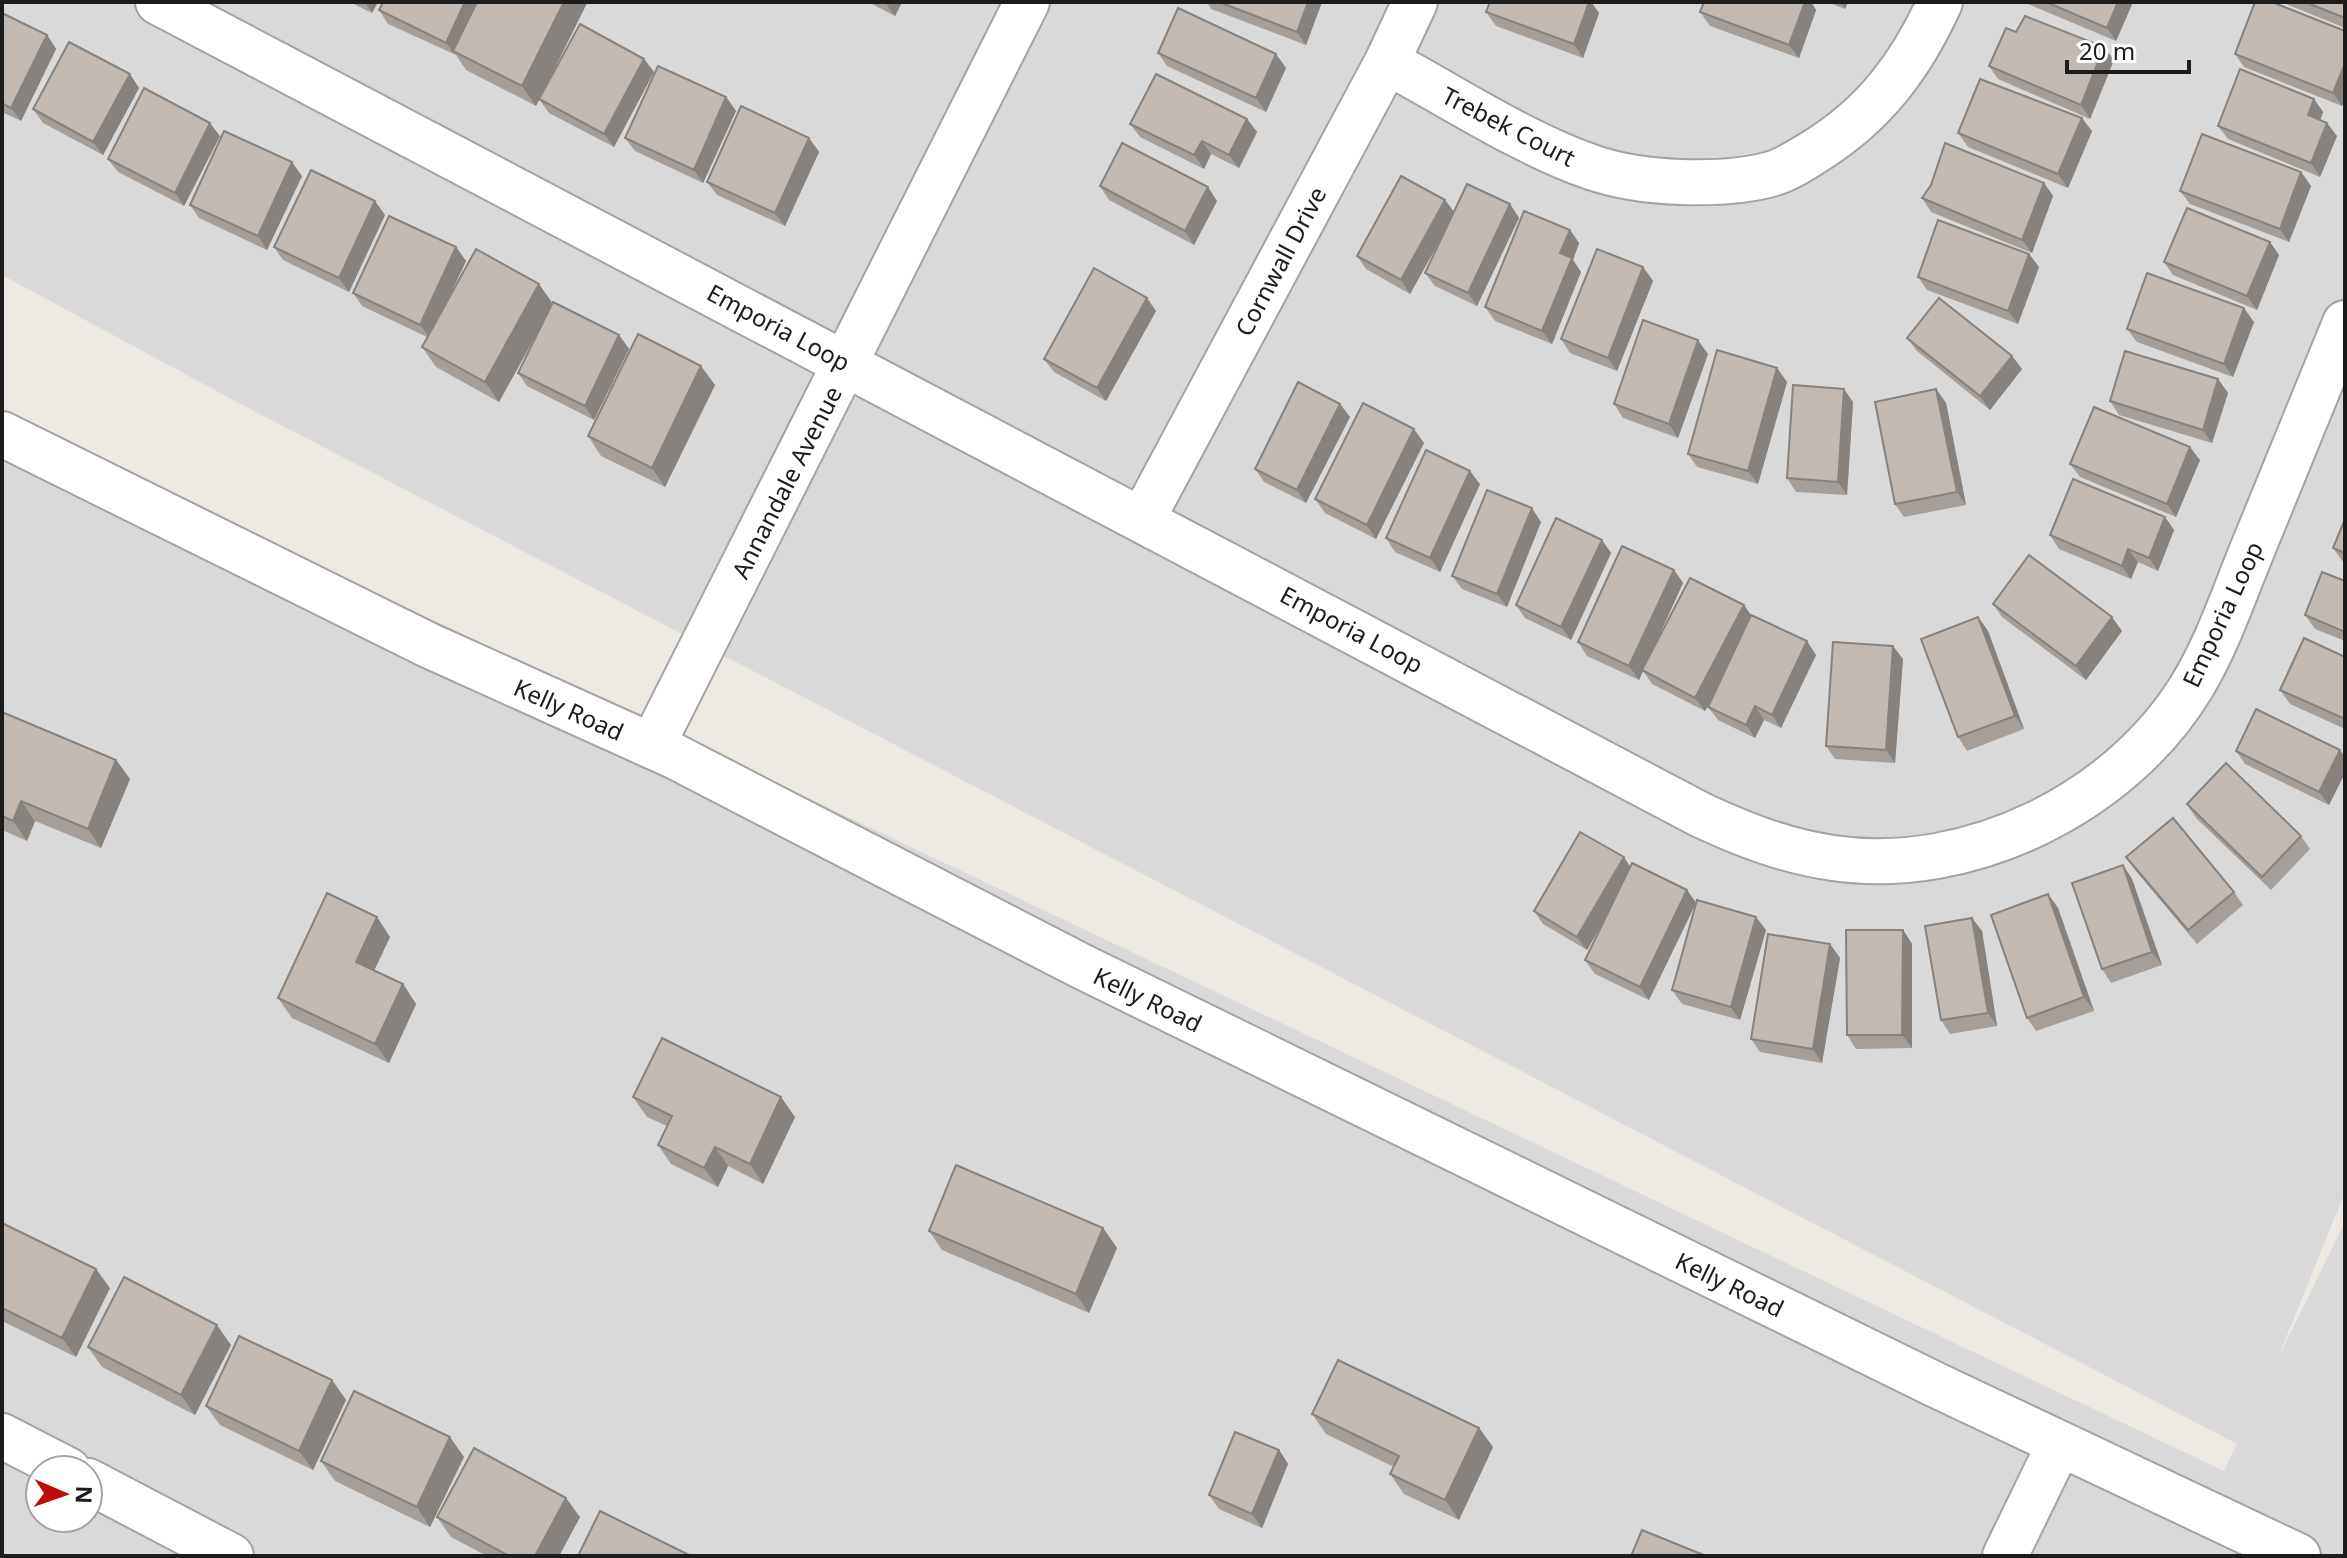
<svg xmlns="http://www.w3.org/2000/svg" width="2347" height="1558" font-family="'Noto Sans',sans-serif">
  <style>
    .residential { fill: #dad9d9; fill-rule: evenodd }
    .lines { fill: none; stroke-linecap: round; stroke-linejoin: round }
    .minor-casing { stroke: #a3a3a3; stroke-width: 48 }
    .minor { stroke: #fff; stroke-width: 44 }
    .wall { fill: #a69f99 }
    .shaded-wall { fill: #87827d }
    .building { fill: #c1b9b2; stroke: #87827d; stroke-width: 2 }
    .labels { text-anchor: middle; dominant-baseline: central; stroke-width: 6; stroke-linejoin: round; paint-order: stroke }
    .street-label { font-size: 24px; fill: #1c1c1c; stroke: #fff }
  </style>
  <rect width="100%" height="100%" fill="#ede9e2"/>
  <path class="residential" d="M2,2H2345V1192L2277,1360L2345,1222V1556H2V415L2224,1471L2237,1444L233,400L2,275ZM40,1470H88V1518H40Z"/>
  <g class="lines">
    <defs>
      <g id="minor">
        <path d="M158,2L1701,815C1744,835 1785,851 1833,858C1969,878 2121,803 2192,686C2218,643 2234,594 2253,548C2284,473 2314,398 2345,323"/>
        <path d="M1387,62C1453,97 1520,142 1591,167C1620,177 1650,181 1681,182C1710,183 1743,182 1771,174C1786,170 1801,160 1814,152C1874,115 1911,66 1940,2"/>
        <path d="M2,434L428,645L674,756L1081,966L1936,1385L2298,1556"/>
        <path d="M1143,518L1387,62L1415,2"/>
        <path d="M652,746L1027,2"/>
        <path d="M2,1436L68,1470"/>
        <path d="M88,1481L231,1556"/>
        <path d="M2005,1556L2059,1445"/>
      </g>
    </defs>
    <use href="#minor" class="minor-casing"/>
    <use href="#minor" class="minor"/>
  </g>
  <g class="wall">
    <path d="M350,2H378L372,13Z"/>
    <path d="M868,2H902L895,16Z"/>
    <path d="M1207,2H1322L1306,45L1211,9Z"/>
    <path d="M1490,2H1591L1599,13L1583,58L1496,26L1486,12Z"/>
    <path d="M1704,2H1811L1816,10L1799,58L1710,26L1700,12Z"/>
    <path d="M1827,2H1848L1845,9Z"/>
    <path d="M2027,2H2133L2116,41L2028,4Z"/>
    <path d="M2281,2H2345V28Z"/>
    <path d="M587,3L536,106L466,70L456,55L388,24L379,10Z"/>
    <path d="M2,13L47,35L56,49L21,121L2,112Z"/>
    <path d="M2345,31V100L2342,106L2244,67L2235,54Z"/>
    <path d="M1158,53L1286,68L1266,112L1167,66Z"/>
    <path d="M644,59L654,72L614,147L549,113L539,99Z"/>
    <path d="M2114,60L2090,119L1998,79L1989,66Z"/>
    <path d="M139,88L103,155L43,123L33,109Z"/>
    <path d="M726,97L736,111L703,183L635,151L625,138Z"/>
    <path d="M2314,99L2323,112L2320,120L2337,136L2320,177L2228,139L2218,126Z"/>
    <path d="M1247,119L1257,132L1239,168L1211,154L1204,169L1140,137L1130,124Z"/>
    <path d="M2092,131L2068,188L1968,147L1958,133Z"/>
    <path d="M220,136L184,206L118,172L108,159Z"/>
    <path d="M809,138L819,152L785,226L717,195L707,182Z"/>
    <path d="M2301,172L2311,186L2289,242L2190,204L2180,191Z"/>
    <path d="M302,176L267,250L199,218L190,205Z"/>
    <path d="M2044,183L2053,196L2032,253L1931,212L1922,198Z"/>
    <path d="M1100,186L1217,201L1194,245L1109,200Z"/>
    <path d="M1510,204L1519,218L1477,306L1435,286L1425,273L1447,228L1410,294L1366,269L1357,256L1454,212Z"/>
    <path d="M385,215L349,292L283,260L274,247Z"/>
    <path d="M1570,230L1579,243L1573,260L1581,272L1552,344L1495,321L1485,307Z"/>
    <path d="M456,247L466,261L444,307L552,303L619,335L629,349L594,420L527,386L518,373L541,326L499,402L436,367L422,347L427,337L362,306L353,293Z"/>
    <path d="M2029,254L2039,267L2018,324L1927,290L1918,277Z"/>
    <path d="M2279,255L2257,310L2173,275L2164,262Z"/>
    <path d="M1643,267L1653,281L1617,371L1570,353L1561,339Z"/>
    <path d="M1156,311L1106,401L1054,372L1044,359Z"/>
    <path d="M2254,322L2233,377L2137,342L2127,329Z"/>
    <path d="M1907,338L2012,356L2022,369L1990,410L1917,351Z"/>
    <path d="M1708,354L1678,438L1623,418L1614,404Z"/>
    <path d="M1777,368L1787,382L1758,484L1697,467L1688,454Z"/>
    <path d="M2218,379L2228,393L2212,443L2119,415L2110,401Z"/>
    <path d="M715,385L665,487L601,456L588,436Z"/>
    <path d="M1936,389L1946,403L1966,505L1904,517L1895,504Z"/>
    <path d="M1853,402L1847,495L1796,492L1787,478Z"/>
    <path d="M1340,404L1350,417L1306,503L1264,482L1255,469Z"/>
    <path d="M1424,443L1376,539L1325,513L1315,499Z"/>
    <path d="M2200,460L2176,517L2080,477L2070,464Z"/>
    <path d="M1480,484L1440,572L1395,552L1386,538Z"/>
    <path d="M2165,517L2174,530L2158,571L2138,562L2131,579L2059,549L2050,535Z"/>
    <path d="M2345,519V563L2343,562L2333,548Z"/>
    <path d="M1541,522L1507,607L1462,589L1452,576Z"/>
    <path d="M1602,540L1611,553L1571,640L1525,618L1516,605Z"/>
    <path d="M1674,570L1683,583L1645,666L1751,616L1816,655L1781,728L1764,720L1755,738L1718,720L1708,707L1721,680L1705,711L1652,684L1643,671L1639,680L1587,656L1578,642Z"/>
    <path d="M2345,581V641L2315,629L2305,615Z"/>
    <path d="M1993,604L2122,631L2086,680L2002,617Z"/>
    <path d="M1978,617L1988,631L2024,729L1967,751L1958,737Z"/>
    <path d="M2345,657V729L2290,704L2280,690Z"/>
    <path d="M1903,659L1895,763L1835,759L1826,746Z"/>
    <path d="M2,712L116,760L130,779L101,848L35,821L27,841L2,830Z"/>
    <path d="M2236,751L2345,757V773L2329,805L2245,764Z"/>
    <path d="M2187,804L2301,836L2310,849L2271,890L2196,818Z"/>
    <path d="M2126,857L2234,892L2243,905L2197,944L2136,871Z"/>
    <path d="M2123,865L2132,879L2162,965L2111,983L2102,969Z"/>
    <path d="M1631,867L1687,890L1696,903L1649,1000L1595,974L1585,960L1606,917L1587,950L1543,924L1534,911Z"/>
    <path d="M2048,894L2058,908L2094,1011L2036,1031L2027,1018Z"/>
    <path d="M1972,918L1982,931L1997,1026L1950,1034L1941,1020Z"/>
    <path d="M1766,930L1740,1020L1682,1004L1672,990Z"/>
    <path d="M1903,930L1912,944V1048L1856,1049L1847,1035Z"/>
    <path d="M390,937L374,971L403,984L416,1004L389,1063L292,1018L278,998Z"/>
    <path d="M1830,944L1840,958L1822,1063L1760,1052L1751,1039Z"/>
    <path d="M633,1097L795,1117L763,1184L728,1166L718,1187L671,1164L658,1145L667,1126L647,1117Z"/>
    <path d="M2,1223L110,1288L76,1357L2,1321Z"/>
    <path d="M1103,1228L1117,1248L1089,1313L942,1250L929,1231Z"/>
    <path d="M231,1345L195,1415L102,1367L88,1347Z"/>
    <path d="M332,1380L346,1400L313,1470L220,1425L206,1406Z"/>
    <path d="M1312,1414L1479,1428L1493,1447L1459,1520L1404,1494L1390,1474L1394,1467L1326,1434Z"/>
    <path d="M1279,1450L1288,1464L1262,1528L1219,1509L1209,1495Z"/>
    <path d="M464,1457L430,1527L335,1481L321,1461Z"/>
    <path d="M437,1517H580L559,1556H487L451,1537Z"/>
  </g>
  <g class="shaded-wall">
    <path d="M365,2H378L372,13Z"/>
    <path d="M465,2H481L453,51L456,56L446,43Z"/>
    <path d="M564,2H586L587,3L536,106L522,86Z"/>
    <path d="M885,2H902L895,16Z"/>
    <path d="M1308,2H1322L1306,45L1297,32Z"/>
    <path d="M1589,2H1591L1599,13L1583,58L1574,44Z"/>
    <path d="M1805,2H1811L1816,10L1799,58L1789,45Z"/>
    <path d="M1840,2H1848L1845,9Z"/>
    <path d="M2118,2H2133L2116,41L2107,28Z"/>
    <path d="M47,35L56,49L21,121L11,108Z"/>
    <path d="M2104,47L2114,60L2090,119L2081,105Z"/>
    <path d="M1276,54L1286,68L1266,112L1256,98Z"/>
    <path d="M644,59L654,72L614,147L604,134Z"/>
    <path d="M2345,63V100L2342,106L2333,93Z"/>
    <path d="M130,74L139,88L103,155L93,142Z"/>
    <path d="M726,97L736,111L703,183L694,170Z"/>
    <path d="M2314,99L2323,112L2317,128L2308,115Z"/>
    <path d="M2082,118L2092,131L2068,188L2058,174Z"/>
    <path d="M1247,119L1257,132L1239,168L1229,155Z"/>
    <path d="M210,123L220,136L184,206L175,193Z"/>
    <path d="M2327,123L2337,136L2320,177L2311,163Z"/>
    <path d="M809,138L819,152L785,226L775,213Z"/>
    <path d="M1202,141L1211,154L1204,169L1194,155Z"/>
    <path d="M292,162L302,176L267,250L258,236Z"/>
    <path d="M2301,172L2311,186L2289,242L2280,229Z"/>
    <path d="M2044,183L2053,196L2032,253L2022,240Z"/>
    <path d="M1208,187L1217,201L1194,245L1185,231Z"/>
    <path d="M1445,200L1455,213L1410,294L1401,280Z"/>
    <path d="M375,201L385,215L349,292L339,278Z"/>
    <path d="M1510,204L1519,218L1477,306L1468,293Z"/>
    <path d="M1570,230L1579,243L1573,260L1581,272L1552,344L1542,331L1560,253Z"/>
    <path d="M2270,242L2279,255L2257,310L2247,296Z"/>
    <path d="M456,247L466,261L430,338L420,325Z"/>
    <path d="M2029,254L2039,267L2018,324L2008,311Z"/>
    <path d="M1643,267L1653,281L1617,371L1608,358Z"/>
    <path d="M539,284L553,304L499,402L485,382Z"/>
    <path d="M1147,298L1156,311L1106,401L1097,388Z"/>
    <path d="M2244,308L2254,322L2233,377L2224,364Z"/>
    <path d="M619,335L629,349L594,420L585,406Z"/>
    <path d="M1698,340L1708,354L1678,438L1669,424Z"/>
    <path d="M2012,356L2022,369L1990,410L1980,396Z"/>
    <path d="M701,366L715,385L665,487L652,468Z"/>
    <path d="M1777,368L1787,382L1758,484L1748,471Z"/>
    <path d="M2218,379L2228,393L2212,443L2203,430Z"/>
    <path d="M1844,389L1853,402L1847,495L1838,482Z"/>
    <path d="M1936,389L1946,403L1966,505L1957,492Z"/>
    <path d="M1340,404L1350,417L1306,503L1297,490Z"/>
    <path d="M1414,429L1424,443L1376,539L1367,525Z"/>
    <path d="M2190,447L2200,460L2176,517L2167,504Z"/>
    <path d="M1470,471L1480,484L1440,572L1430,558Z"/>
    <path d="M1532,508L1541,522L1507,607L1497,594Z"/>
    <path d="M2165,517L2174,530L2158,571L2149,558Z"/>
    <path d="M1602,540L1611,553L1571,640L1561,627Z"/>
    <path d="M2128,549L2138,562L2131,579L2122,566Z"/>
    <path d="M1674,570L1683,583L1639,680L1629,666Z"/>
    <path d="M1744,605L1753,618L1705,711L1695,698Z"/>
    <path d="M1978,617L1988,631L2024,729L2015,716Z"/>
    <path d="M2112,617L2122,631L2086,680L2076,666Z"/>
    <path d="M1807,641L1816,655L1781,728L1772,715Z"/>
    <path d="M1893,646L1903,659L1895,763L1886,750Z"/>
    <path d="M1755,706L1764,720L1755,738L1746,725Z"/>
    <path d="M2340,750L2345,757V773L2329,805L2319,792Z"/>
    <path d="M116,760L130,779L101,848L88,829Z"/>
    <path d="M21,801L35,821L27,841L13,821Z"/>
    <path d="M1624,857L1633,871L1587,950L1577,937Z"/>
    <path d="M2123,865L2132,879L2162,965L2152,952Z"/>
    <path d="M1687,890L1696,903L1649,1000L1640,987Z"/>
    <path d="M2048,894L2058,908L2094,1011L2084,997Z"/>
    <path d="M377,917L390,937L369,981L356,962Z"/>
    <path d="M1756,917L1766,930L1740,1020L1731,1007Z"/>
    <path d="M1972,918L1982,931L1997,1026L1988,1013Z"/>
    <path d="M1903,930L1912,944V1048L1902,1035Z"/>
    <path d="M1830,944L1840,958L1822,1063L1813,1049Z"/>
    <path d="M403,984L416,1004L389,1063L375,1044Z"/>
    <path d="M781,1097L795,1117L763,1184L750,1164Z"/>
    <path d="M715,1147L728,1166L718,1187L704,1168Z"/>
    <path d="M1103,1228L1117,1248L1089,1313L1076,1294Z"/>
    <path d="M96,1269L110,1288L76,1357L62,1338Z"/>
    <path d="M217,1325L231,1345L195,1415L181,1395Z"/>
    <path d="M332,1380L346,1400L313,1470L299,1451Z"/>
    <path d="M1479,1428L1493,1447L1459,1520L1445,1500Z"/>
    <path d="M450,1437L464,1457L430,1527L417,1507Z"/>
    <path d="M1279,1450L1288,1464L1262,1528L1252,1514Z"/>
    <path d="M566,1498L580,1517L559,1556H535Z"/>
  </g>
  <g class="building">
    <path d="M383,2H465L446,43L379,10Z"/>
    <path d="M477,2H564L522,86L453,51Z"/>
    <path d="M1219,2H1308L1297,32Z"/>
    <path d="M1490,2H1589L1574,44L1486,12Z"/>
    <path d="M1704,2H1805L1789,45L1700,12Z"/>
    <path d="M2046,2H2118L2107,28Z"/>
    <path d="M2255,2H2272L2345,31V63L2333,93L2235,54Z"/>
    <path d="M2305,2H2345V18Z"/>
    <path d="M1178,8L1276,54L1256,98L1158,53Z"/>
    <path d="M2,13L47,35L11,108L2,103Z"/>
    <path d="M2025,16L2104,47L2081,105L1989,66L2006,28L2016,32Z"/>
    <path d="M580,24L644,59L604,134L539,99Z"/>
    <path d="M69,42L130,74L93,142L33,109Z"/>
    <path d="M658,66L726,97L694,170L625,138Z"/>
    <path d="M2240,69L2314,99L2308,115L2327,123L2311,163L2218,126Z"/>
    <path d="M1156,74L1247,119L1229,155L1202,141L1194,155L1130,124Z"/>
    <path d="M1980,79L2082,118L2058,174L1958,133Z"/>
    <path d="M144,88L210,123L175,193L108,159Z"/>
    <path d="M741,106L809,138L775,213L707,182Z"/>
    <path d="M224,131L292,162L258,236L190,205Z"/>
    <path d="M2202,134L2301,172L2280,229L2180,191Z"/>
    <path d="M1122,143L1208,187L1185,231L1100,186Z"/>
    <path d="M1945,143L2044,183L2022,240L1922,198L1931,185Z"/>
    <path d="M311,170L375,201L339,278L274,247Z"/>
    <path d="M1401,176L1445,200L1401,280L1357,256Z"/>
    <path d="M1467,184L1510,204L1468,293L1425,273Z"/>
    <path d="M2187,208L2270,242L2247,296L2164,262Z"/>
    <path d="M1524,211L1570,230L1560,253L1572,258L1542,331L1485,307Z"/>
    <path d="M389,216L456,247L420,325L353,293Z"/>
    <path d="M1938,220L2029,254L2008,311L1918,277Z"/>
    <path d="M476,249L539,284L485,382L422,347Z"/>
    <path d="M1597,249L1643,267L1608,358L1561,339Z"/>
    <path d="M1094,268L1147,298L1097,388L1044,359Z"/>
    <path d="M2147,273L2244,308L2224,364L2127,329Z"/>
    <path d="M1939,298L2012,356L1980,396L1907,338Z"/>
    <path d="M553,302L619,335L585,406L518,373Z"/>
    <path d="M1643,320L1698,340L1669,424L1614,404Z"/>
    <path d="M638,334L701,366L652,468L588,436Z"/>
    <path d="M1717,350L1777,368L1748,471L1688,454Z"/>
    <path d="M2125,351L2218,379L2203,430L2110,401Z"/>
    <path d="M1298,382L1340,404L1297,490L1255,469Z"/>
    <path d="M1793,385L1844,389L1838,482L1787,478Z"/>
    <path d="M1936,389L1957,492L1895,504L1875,402Z"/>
    <path d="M1363,403L1414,429L1367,525L1315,499Z"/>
    <path d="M2094,407L2190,447L2167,504L2070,464Z"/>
    <path d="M1426,450L1470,471L1430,558L1386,538Z"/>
    <path d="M2073,479L2165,517L2149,558L2128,549L2122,566L2050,535Z"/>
    <path d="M1487,490L1532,508L1497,594L1452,576Z"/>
    <path d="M1556,518L1602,540L1561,627L1516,605Z"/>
    <path d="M2345,519V553L2333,548Z"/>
    <path d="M1622,546L1674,570L1629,666L1578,642Z"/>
    <path d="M2029,555L2112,617L2076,666L1993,604Z"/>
    <path d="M2322,572L2345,581V632L2305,615Z"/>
    <path d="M1690,578L1744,605L1695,698L1642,670Z"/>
    <path d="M1751,615L1807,641L1772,715L1755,706L1746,725L1708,707Z"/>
    <path d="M1978,617L2015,716L1958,737L1921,639Z"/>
    <path d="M2304,638L2345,657V719L2280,690Z"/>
    <path d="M1833,642L1893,646L1886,750L1826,746Z"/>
    <path d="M2256,709L2340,750L2319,792L2236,751Z"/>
    <path d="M2,712L116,760L88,829L21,801L13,821L2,816Z"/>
    <path d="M2226,763L2301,836L2262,877L2187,804Z"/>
    <path d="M2173,818L2234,892L2188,930L2126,857Z"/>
    <path d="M1580,832L1624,857L1577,937L1534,911Z"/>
    <path d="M1632,863L1687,890L1640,987L1585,960Z"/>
    <path d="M2123,865L2152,952L2102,969L2072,883Z"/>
    <path d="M327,893L377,917L356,962L403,984L375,1044L278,998Z"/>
    <path d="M2048,894L2084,997L2027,1018L1991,915Z"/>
    <path d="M1697,900L1756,917L1731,1007L1672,990Z"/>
    <path d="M1972,918L1988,1013L1941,1020L1925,926Z"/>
    <path d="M1846,930H1903L1902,1035H1847Z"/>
    <path d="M1768,934L1830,944L1813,1049L1751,1039Z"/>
    <path d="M662,1038L781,1097L750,1164L715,1147L704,1168L658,1145L672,1116L633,1097Z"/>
    <path d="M956,1165L1103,1228L1076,1294L929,1231Z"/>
    <path d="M2,1223L96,1269L62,1338L2,1308Z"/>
    <path d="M124,1277L217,1325L181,1395L88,1347Z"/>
    <path d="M239,1336L332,1380L299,1451L206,1406Z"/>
    <path d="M1338,1360L1479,1428L1445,1500L1390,1474L1399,1456L1312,1414Z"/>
    <path d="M354,1391L450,1437L417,1507L321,1461Z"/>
    <path d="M1235,1432L1279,1450L1252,1514L1209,1495Z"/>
    <path d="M474,1448L566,1498L535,1556H509L437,1517Z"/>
    <path d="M600,1511L691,1556H578Z"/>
    <path d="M1642,1530L1706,1556H1631Z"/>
  </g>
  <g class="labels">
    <g class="street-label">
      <text transform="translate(1509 126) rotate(27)">Trebek Court</text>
      <text transform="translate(1280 261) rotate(-62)">Cornwall Drive</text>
      <text transform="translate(779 327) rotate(28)">Emporia Loop</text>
      <text transform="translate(786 482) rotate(-63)">Annandale Avenue</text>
      <text transform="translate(2222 614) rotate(-65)">Emporia Loop</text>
      <text transform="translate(1352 629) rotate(28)">Emporia Loop</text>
      <text transform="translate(569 709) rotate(24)">Kelly Road</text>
      <text transform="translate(1148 999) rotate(26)">Kelly Road</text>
      <text transform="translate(1730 1284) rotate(26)">Kelly Road</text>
    </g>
  </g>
  <rect width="2347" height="1558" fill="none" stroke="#1c1c1c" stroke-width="8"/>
  <g transform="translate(64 1494) rotate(92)"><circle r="38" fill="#ffffff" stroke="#a4a4a4" stroke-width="2"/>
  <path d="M0-6L14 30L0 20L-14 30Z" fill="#bd0d0b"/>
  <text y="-12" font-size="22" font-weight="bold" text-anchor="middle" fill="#1c1c1c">N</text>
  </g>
  <path d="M2067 60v12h122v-12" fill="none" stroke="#1c1c1c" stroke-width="4"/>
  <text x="2079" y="60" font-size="24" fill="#1c1c1c" stroke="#ffffff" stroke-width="6" paint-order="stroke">20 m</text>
</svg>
